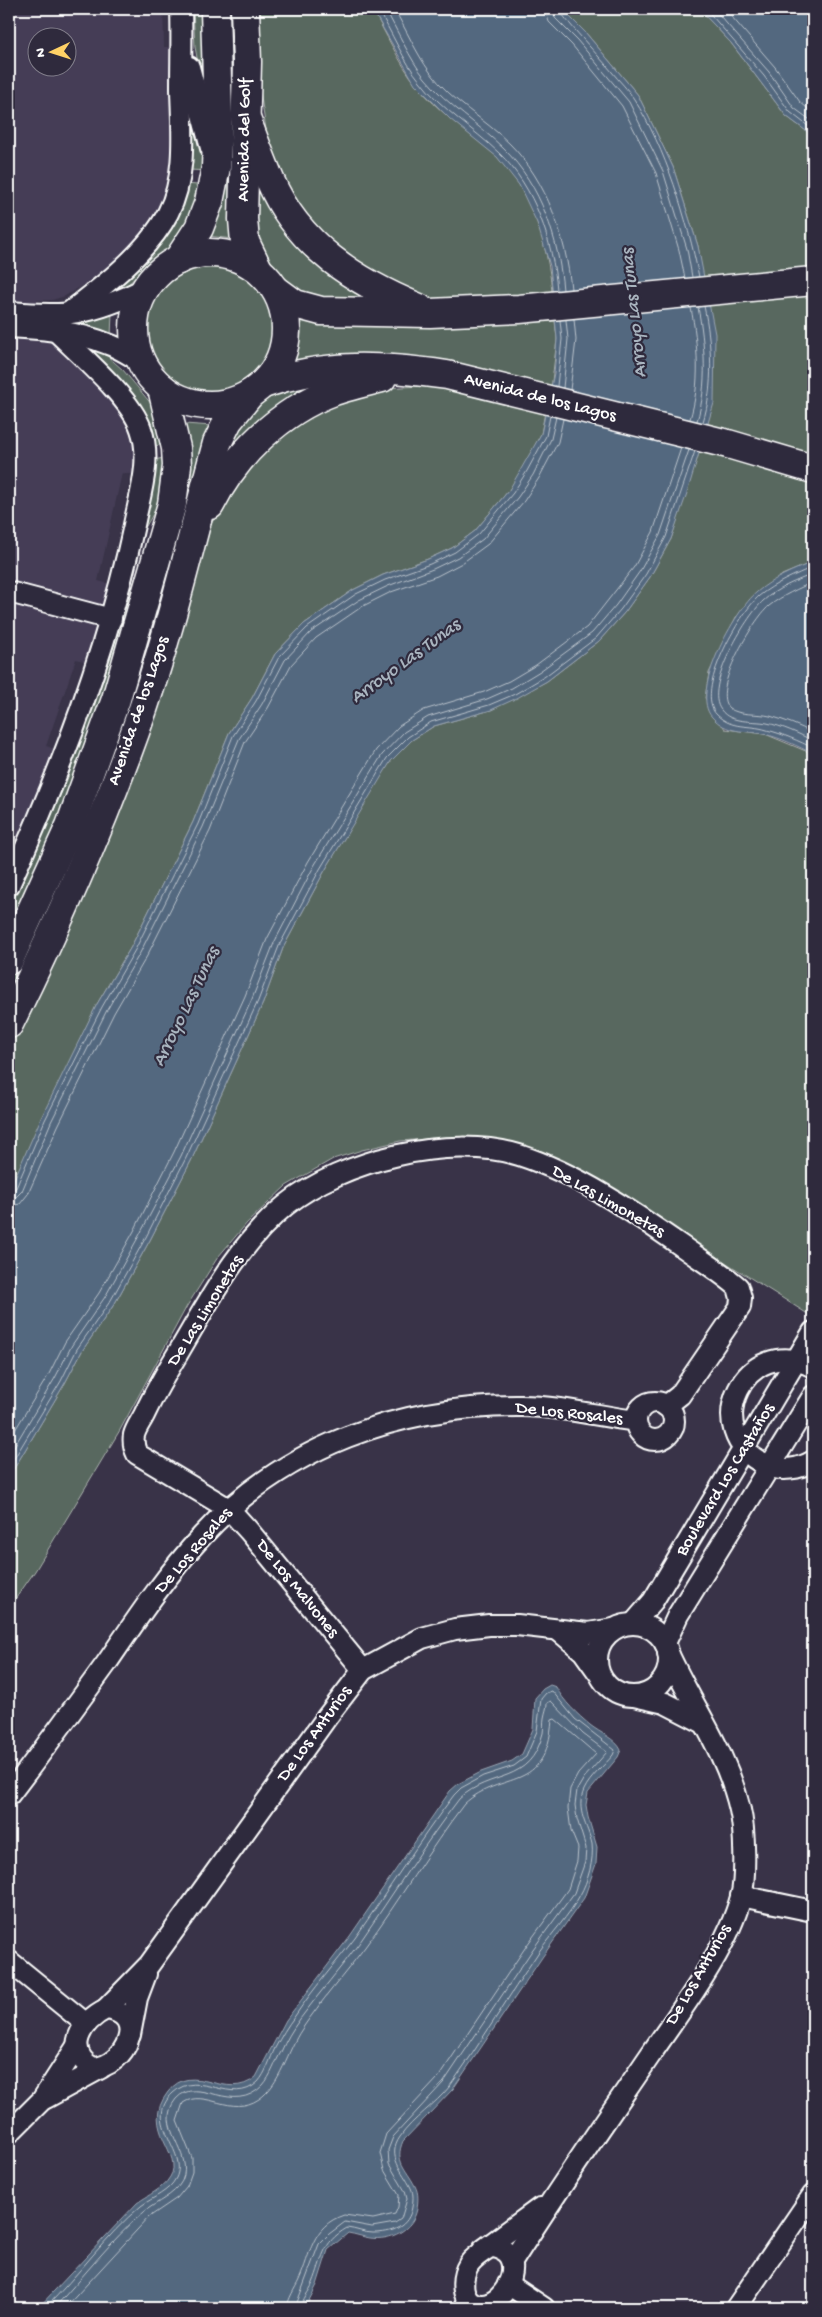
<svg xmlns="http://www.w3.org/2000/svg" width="822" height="2317" font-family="'Gochi Hand',sans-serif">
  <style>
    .built { fill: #453e56; fill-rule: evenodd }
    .green { fill: #59685f; stroke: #acb4af }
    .water { fill: #53687f; stroke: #98a4b2 }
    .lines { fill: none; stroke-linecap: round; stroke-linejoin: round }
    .shore { stroke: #bac3cc; stroke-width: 1 }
    .street-casing { stroke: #fff; stroke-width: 24 }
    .secondary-casing { stroke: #fff; stroke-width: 31 }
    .street { stroke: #2f2a3d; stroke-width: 20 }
    .secondary { stroke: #2f2a3d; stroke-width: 28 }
    .labels { text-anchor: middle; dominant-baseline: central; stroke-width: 4.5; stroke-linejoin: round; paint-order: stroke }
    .street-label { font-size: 18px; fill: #fff; stroke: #2f2a3d }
    .water-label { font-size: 19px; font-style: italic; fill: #a9b4bf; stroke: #2f2a3d }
  </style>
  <rect width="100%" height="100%" fill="#393348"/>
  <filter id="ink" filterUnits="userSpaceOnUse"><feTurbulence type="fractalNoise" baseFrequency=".02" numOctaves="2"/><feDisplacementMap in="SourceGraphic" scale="10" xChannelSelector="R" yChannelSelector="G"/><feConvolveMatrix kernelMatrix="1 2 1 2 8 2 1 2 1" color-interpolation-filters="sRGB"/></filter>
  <g filter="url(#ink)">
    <path class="built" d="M9,9H163L164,47H177L175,160L168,197L150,229L111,268L65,296L52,300H37L32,337L58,343L76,356L136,431L135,475L122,473L98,581L110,584L90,663L76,659L46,746L60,751L9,871ZM38,38H68V68H38Z"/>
    <g class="green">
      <path d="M193,9H207V111L195,47Z"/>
      <path d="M227,9H238L233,239L208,236L222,201L228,168Z"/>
      <path d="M255,9H372C385,31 400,65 416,84C438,112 468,132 495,155C531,188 548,245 552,292L435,301L383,282L359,267L316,227L290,193L267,136L259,84Z"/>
      <path d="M562,9H699L731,43L786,116L813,136V272L703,278L698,246L673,167L638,95L585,32Z"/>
      <path d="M191,96L209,171L189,170Z"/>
      <path d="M256,163L272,191L384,298C368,299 350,304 334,302C295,299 257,266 255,225C253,205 255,184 256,163Z"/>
      <path d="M187,184L207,186L181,237L127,285L95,305Z"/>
      <circle cx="208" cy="329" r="67"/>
      <path d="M813,292V457L706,429L708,305Z"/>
      <path d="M112,312L111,337L53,319Z"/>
      <path d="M300,317L468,326L555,321L557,339L551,390L295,363L301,333Z"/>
      <path d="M79,340L94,344L123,370L158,412L167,444L153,446Z"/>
      <path d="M331,380L218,473C228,437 250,404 285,389C299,384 316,383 331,380Z"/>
      <path d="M440,385L545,412L541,434L523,469L509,490L475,531L452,548L428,559L383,575L353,590L304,624L275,654L252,698L229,733L193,822L131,947L97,1004L9,1191V1049L82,890L151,720L192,594L204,540L233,478L259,451L317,410L384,388Z"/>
      <path d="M185,424L212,426L128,731L9,1002V978L85,808Z"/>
      <path d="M700,450L813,477V562L782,575L736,617L709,673L705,698L725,729L765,734L813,754V1313L811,1316L612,1191L489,1141L440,1138L400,1141L362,1150L333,1159L286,1186L247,1223L218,1257L187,1306L120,1430L35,1571L9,1608V1477L65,1383L82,1351L115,1303L150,1240L191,1161L263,1003L283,948L324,872L376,784L391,761L412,740L434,726L491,710L547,681L599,641L625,612L650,577L671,539Z"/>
      <path d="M170,457L159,504L136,543L153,460Z"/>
      <path d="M151,545L76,779L9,935V910L67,780L139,567Z"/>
    </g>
    <g class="water">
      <path d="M372,9H562L585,32L638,95L673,167L698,246L715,334L714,403L687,493L671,539L650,577L625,612L599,641L547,681L517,698L491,710L434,726L412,740L391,761L324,872L283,948L263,1003L191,1161L150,1240L115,1303L82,1351L65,1383L9,1477V1191L41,1118L97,1004L131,947L193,822L229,733L252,698L275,654L304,624L353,590L383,575L428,559L452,548L475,531L509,490L541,434L554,373L557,339L550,266L537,223L519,185L497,157L450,119L415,84Z"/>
      <path d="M699,9H813V136L786,116L731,43Z"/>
      <path d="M813,562V754C798,746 781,738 764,734C744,730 727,734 712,717C689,693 735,610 757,592C773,578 794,570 813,562Z"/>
      <path d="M550,1685L556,1687C564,1702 577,1714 590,1725C600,1733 616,1739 621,1750L618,1757L588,1793L586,1805L588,1817L597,1847L596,1864L584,1898L543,1956L453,2089L403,2141C394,2162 406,2168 415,2186C419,2193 418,2201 417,2209C413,2230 391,2241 370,2238C363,2237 355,2234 348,2233L328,2250L317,2285L305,2308H38L137,2203C148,2195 163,2189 170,2177C185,2154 139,2129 168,2092C193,2059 226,2103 256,2077L286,2020L350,1936L450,1791L458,1784L481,1772L512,1761L522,1754L533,1729L535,1698L543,1689Z"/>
    </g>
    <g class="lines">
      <g class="shore">
        <path d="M378,9C391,31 404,62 420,81C442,110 473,128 499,153C535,187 553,242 557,290"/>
        <path d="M385,9C397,29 410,60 425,78C448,106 479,124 504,149C541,185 559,240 563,290"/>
        <path d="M394,9C406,29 416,53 430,72C451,101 485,119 510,144C547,181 566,237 571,289"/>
        <path d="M545,9L549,22L572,45L622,106L656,173L679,250L685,278"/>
        <path d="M552,9L555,18L577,40L629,102L663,171L687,249L692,277"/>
        <path d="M559,9C559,14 605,63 612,72C619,81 628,89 634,99C666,149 687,218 699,277"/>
        <path d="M706,9L764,76L790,112L813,130"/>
        <path d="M714,9L769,72L794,108L813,122"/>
        <path d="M725,9L775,67L800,102L813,113"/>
        <path d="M557,386L562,339L560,320"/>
        <path d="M563,388L568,339L566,320"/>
        <path d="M570,390L576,340L574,319"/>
        <path d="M690,419C701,384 698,344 691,308"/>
        <path d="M697,421C708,385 705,344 698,307"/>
        <path d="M703,422C714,386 712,344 704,306"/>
        <path d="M813,567C795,575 775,583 759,596C740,613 693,693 717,715C733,730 748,724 767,730C783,734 799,741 813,748"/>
        <path d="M813,574C796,581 777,588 763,601C746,617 703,688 721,710C731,724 752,720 767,723C782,726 800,734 813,741"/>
        <path d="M813,582C798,589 783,595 769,606C754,619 710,691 729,708C739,716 758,713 770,716C784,720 800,726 813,733"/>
        <path d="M9,1192L16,1188L45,1120L102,1007L135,950L198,824L233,736L256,701L279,657L307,628L356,594L385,580L430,564L455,552L479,534L513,493L527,471L546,436L550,416"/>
        <path d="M9,1199L16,1197L22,1191L51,1122L107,1010L140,953L203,827L239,739L262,704L285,660L311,632L359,600L388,586L433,569L458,557L483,539L518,497L533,475L551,439L556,417"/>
        <path d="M9,1206L20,1204L28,1194L58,1126L114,1013L147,956L210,831L245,742L268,708L291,665L316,638L363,606L391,592L437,576L462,563L488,544L524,501L539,478L558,442L563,419"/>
        <path d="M9,1440L49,1374L65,1342L99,1293L134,1231L174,1152L245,996L267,939L308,862L376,750L399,726L424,710L484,692L509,681L536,665L587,627L634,567L653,532L681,448"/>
        <path d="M9,1455L55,1378L72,1345L105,1297L140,1234L181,1156L252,999L274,943L314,866L382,755L404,732L428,717L487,699L512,688L540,671L592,633L616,605L640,571L660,535L689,450"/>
        <path d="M9,1467L61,1381L77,1349L111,1300L146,1237L186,1158L258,1001L279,946L320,869L387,758L408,737L431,722L489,705L515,694L544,677L596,638L621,609L646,574L666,537L695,451"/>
        <path d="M45,2308C78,2276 106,2235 141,2206C153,2197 169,2192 176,2178C189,2151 142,2122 173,2093C199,2068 232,2107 258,2082C266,2073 270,2059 275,2048C281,2037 287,2026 295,2016C313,1989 335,1964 355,1938C388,1891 419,1841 454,1795L461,1788L483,1776L514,1766L526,1757L537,1731L541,1699L546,1693L552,1691L575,1719L615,1750L613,1755C604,1766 590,1777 584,1790C575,1810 588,1826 592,1844C594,1860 588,1881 580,1895C569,1916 551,1934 538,1953C508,1997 481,2043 450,2086C435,2105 413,2118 400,2137C386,2157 403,2171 411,2188C414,2194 413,2201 412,2207C409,2227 392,2233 373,2233C364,2233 356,2229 347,2228C321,2243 323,2259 313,2283C309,2292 302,2299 301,2308"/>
        <path d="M54,2308C84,2276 111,2240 144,2212C157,2201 174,2196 182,2181C195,2152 153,2127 176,2099C198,2074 233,2117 263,2085C271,2076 275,2062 281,2052C286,2040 292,2030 300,2019C319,1993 341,1968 360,1942C393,1894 424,1845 459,1799C491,1769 530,1786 543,1733C544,1728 543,1723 544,1718C545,1712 547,1708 547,1703L551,1701L583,1734L607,1752L584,1778L577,1790L575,1805L577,1819L586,1848L585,1862L574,1893L533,1949L444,2082L393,2137L388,2150L389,2164L405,2191L407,2199L401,2219L395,2223L372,2227L345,2222L329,2234L319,2244L295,2308"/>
        <path d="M65,2308L149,2217L177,2198L187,2186L192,2172V2158L177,2121L183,2103C205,2088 231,2118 259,2099C281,2084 287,2051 302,2029C321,2001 344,1975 365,1947C399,1901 429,1850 464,1804C502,1769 546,1795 552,1720L555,1719L596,1754L578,1774L570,1789L568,1808L571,1831L578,1848L577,1861L568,1889L527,1945L438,2078L386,2134L380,2153L384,2170L399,2195L398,2207L395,2214L373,2219L344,2215C311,2226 311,2254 299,2280C295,2289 288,2298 287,2308"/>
      </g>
      <defs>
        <g id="street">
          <path d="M189,67L211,148"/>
          <path d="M9,312C68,317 92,315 146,288"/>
          <path d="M66,315C100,289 148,252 168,213C187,177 182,129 181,89C181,62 182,35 181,9"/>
          <path d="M9,327C43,329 76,331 108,344C120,348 131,356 142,362"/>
          <path d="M9,592L111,619"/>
          <path d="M9,885C61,771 108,648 134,525C140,494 152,460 141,429C131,398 79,354 55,330"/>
          <path d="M813,1367C746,1331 696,1432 766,1465C780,1472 800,1469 813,1461"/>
          <circle cx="655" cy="1421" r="19"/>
          <path d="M633,1624L653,1601L813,1332"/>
          <circle cx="633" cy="1660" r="36"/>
          <path d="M558,1630L583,1651L598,1672"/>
          <path d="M665,1643L678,1615L813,1396"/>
          <path d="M363,1670L249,1531L229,1509L137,1454C134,1448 133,1441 134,1435C136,1427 142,1420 145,1413C155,1392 166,1373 178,1353C209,1301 238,1244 286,1205C342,1160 449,1134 519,1155C578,1174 633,1212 683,1247C701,1260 721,1272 738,1287L741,1298L740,1307L680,1395L666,1406"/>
          <path d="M634,1696L665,1703L704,1723"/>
          <path d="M9,1795C42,1752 74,1708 106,1664C136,1620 166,1575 202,1536C284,1446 401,1405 521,1406C559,1406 598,1416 636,1421"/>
          <path d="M741,1896L813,1911"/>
          <path d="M9,1961L85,2023"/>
          <path d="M106,2009L149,1965L327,1717L363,1670L422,1638L455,1629L489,1625H517L588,1633L614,1629"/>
          <path d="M106,2009C149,2014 126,2067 93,2068C63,2051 81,2021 106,2009Z"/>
          <path d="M130,2035L137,1998L146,1974"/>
          <path d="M46,2098L101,2068"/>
          <path d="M9,2133L42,2100L77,2046"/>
          <path d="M490,2247C530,2248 509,2307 480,2305C459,2303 461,2277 469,2264C474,2257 482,2252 490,2247Z"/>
          <path d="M483,2250L540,2208"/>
          <path d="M512,2262C556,2192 604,2123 651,2054C682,2008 726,1952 741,1897C746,1878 745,1830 740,1810C727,1752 692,1706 668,1653"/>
          <path d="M508,2284L544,2308"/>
          <path d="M736,2308L813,2195"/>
        </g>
        <g id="secondary">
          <path d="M245,9L247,62L243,219L245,242L258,269"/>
          <path d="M245,116C253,137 261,159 270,180C298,246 356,282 419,308"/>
          <circle cx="210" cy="329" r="76"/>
          <path d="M178,260L199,228L209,202L216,167L218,116L215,9"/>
          <path d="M276,290L295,304L321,311L430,313L519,309L813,281"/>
          <path d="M263,384C327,362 382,366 447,375L728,444L813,469"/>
          <path d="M210,505C235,455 280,411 334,391C349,386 366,382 382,378"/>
          <path d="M9,960L70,826L116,699L172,504L177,466L176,448L162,388"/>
          <path d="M9,1024C56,929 99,832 135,732C169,638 191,540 217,443L228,421L250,394"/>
        </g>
      </defs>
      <use href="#street" class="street-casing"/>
      <use href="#secondary" class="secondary-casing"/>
      <use href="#street" class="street"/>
      <use href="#secondary" class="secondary"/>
    </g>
  </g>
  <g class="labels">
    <g class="street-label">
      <text transform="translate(245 140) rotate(-89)">Avenida del Golf</text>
      <text transform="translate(540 398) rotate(14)">Avenida de los Lagos</text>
      <text transform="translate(139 711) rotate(-71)">Avenida de los Lagos</text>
      <text transform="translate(608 1202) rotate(30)">De Las Limonetas</text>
      <text transform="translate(206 1311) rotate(-58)">De Las Limonetas</text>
      <text transform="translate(569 1414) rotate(6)">De Los Rosales</text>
      <text transform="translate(726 1480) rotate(-59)">Boulevard Los Castaños</text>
      <text transform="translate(194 1551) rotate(-49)">De Los Rosales</text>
      <text transform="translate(297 1589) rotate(51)">De Los Malvones</text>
      <text transform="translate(315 1734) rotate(-54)">De Los Anturios</text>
      <text transform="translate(699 1975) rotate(-60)">De Los Anturios</text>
    </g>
    <g class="water-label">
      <text transform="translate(635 313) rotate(-96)">Arroyo Las Tunas</text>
      <text transform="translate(406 662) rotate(-36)">Arroyo Las Tunas</text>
      <text transform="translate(187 1007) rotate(-64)">Arroyo Las Tunas</text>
    </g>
  </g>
  <rect width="822" height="2317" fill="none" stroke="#2f2a3d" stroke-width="30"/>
  <rect x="15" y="15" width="792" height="2287" fill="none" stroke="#fff" stroke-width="2" filter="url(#ink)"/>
  <g transform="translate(52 52) rotate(266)"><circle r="24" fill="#2f2a3d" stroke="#827f8b"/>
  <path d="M0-4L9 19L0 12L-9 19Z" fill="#ffd166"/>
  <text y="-8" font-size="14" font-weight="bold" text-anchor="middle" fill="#ffffff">N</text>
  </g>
</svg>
